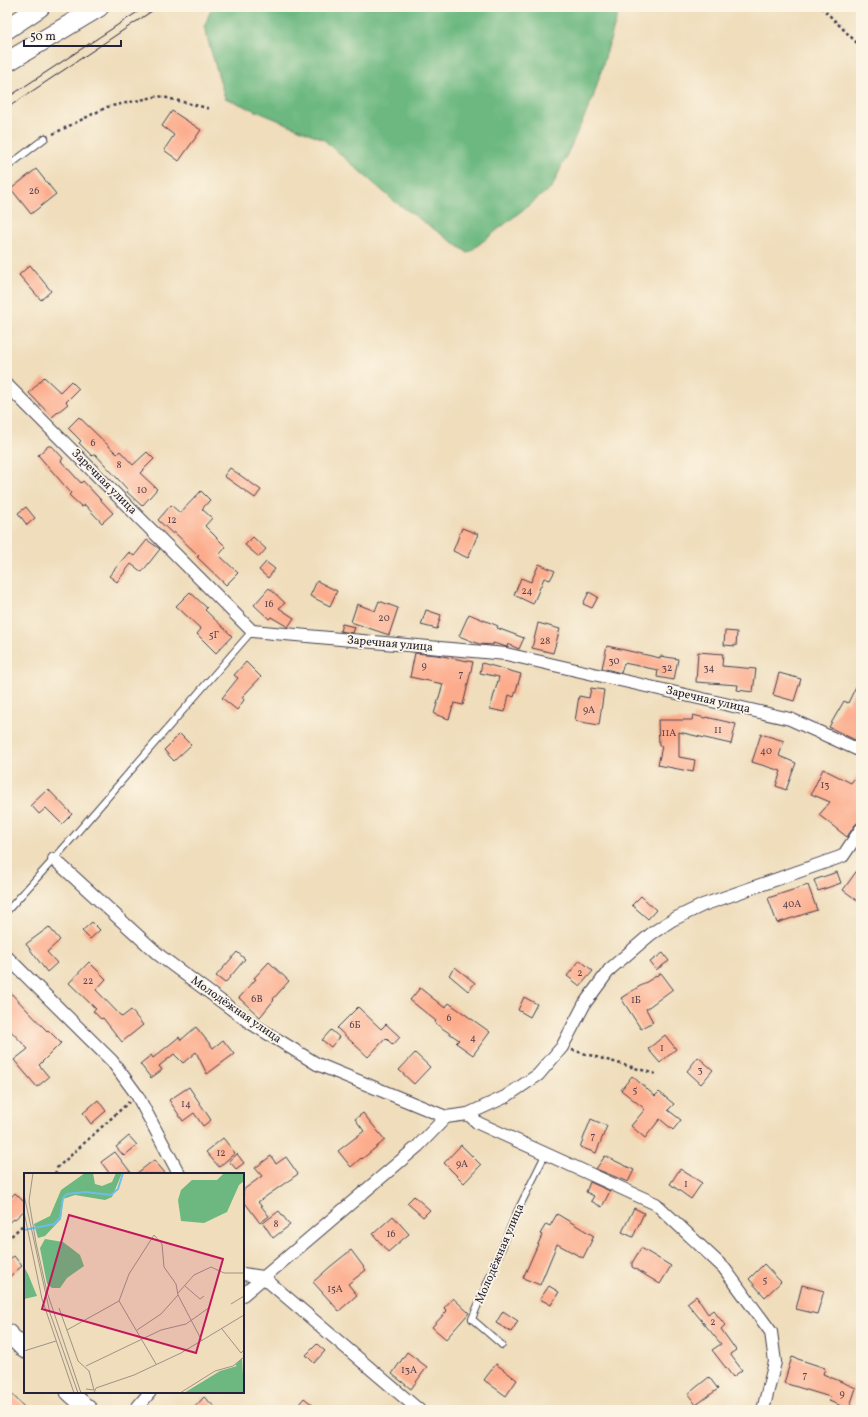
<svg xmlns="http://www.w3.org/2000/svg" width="868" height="1417" font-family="Vollkorn,serif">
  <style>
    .forest { fill: #6cb880; stroke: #476d5e }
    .building { fill: #fcac8c }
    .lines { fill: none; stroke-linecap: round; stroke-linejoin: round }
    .lane-casing { stroke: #413e4e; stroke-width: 8 }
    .street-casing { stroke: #413e4e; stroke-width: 14 }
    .secondary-casing { stroke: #413e4e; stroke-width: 19 }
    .primary-casing { stroke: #413e4e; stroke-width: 21 }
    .path { stroke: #413e4e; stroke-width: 2.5; stroke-dasharray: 3 3; stroke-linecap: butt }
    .lane { stroke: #fff; stroke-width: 6 }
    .street { stroke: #fff; stroke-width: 12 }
    .secondary { stroke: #fff; stroke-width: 17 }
    .primary { stroke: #fff; stroke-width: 19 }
    .tram { stroke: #22223b; stroke-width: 1 }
    .labels { text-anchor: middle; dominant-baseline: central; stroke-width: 3.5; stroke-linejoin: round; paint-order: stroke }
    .number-label { font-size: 10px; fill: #58444f }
    .street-label { font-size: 12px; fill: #22223b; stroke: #fcf5e5 }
    .inset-river { fill: none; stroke: #6ebde8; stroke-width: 2 }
    .inset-road { fill: none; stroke: #9d9288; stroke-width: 1 }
    .view { fill: #c2185b; fill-opacity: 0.15; stroke: #c2185b; stroke-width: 2 }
    .inset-edge { fill: none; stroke: #22223b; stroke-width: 2 }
  </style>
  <rect width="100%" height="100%" fill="#fcf5e5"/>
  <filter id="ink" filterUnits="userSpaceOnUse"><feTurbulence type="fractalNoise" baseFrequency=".025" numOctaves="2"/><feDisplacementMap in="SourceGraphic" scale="8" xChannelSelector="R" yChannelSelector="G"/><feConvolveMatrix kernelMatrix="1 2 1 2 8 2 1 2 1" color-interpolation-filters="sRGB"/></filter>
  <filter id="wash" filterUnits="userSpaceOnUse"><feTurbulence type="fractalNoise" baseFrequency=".012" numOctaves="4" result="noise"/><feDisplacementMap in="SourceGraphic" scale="16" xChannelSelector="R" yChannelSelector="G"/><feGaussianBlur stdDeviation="0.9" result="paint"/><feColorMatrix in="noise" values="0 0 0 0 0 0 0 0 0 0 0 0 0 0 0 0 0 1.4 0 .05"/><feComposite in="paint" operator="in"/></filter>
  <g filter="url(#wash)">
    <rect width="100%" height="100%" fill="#efddbb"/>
    <path class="forest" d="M212,7H618L619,10L593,98L552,187L468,253L394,201L323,139L225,98L204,27Z"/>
    <g id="blocks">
      <g class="building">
        <path d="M172,111L201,130L179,161L164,150L174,135L162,126Z"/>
        <path d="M36,169L56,194L31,214L11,189Z"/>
        <path d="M30,265L51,291L41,300L19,275Z"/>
        <path d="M44,377L60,392L71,381L79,389L66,402L68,404L52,417L29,393Z"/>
        <path d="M79,417L117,454L120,451L133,465L147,452L154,459L140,473L157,489L142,506L127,492L128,490L95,454L92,456L79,443L81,441L68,428Z"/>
        <path d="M48,446H52L63,458L61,461L81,483L83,481L113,513L102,523L85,505L82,507L69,495L71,493L38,455Z"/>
        <path d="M230,468L261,490L255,498L224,476Z"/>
        <path d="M201,491L210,500L202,509L212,518L205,526L226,547L219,555L238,573L226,585L197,557L199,556L174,532L173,534L158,520L171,505L180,513Z"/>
        <path d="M26,507L35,518L27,525L18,513Z"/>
        <path d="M462,528L478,534L468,558L453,551Z"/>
        <path d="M253,537L266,549L259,557L245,545Z"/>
        <path d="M147,540L160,549L142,572L131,564L117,582L109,576L129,552L134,556Z"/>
        <path d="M266,562L275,569L268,578L259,570Z"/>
        <path d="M539,564L555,571L550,580L544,578L533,604L514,595L521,578L531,582Z"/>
        <path d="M317,581L337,591L330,606L310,596Z"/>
        <path d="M269,588L285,603L279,608L294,618L288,627L271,617L269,619L254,605Z"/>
        <path d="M190,592L207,608L205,610L232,636L216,653L197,634L201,629L176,606Z"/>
        <path d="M589,592L598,597L592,608L583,604Z"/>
        <path d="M379,601L398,608L389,635L351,622L357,604L375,611Z"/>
        <path d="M426,610L441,615L437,629L421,625Z"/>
        <path d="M469,614L498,626L497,628L524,638L519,649L508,644L507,647L493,643V645L479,644L459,636Z"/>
        <path d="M538,623L560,629L553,653L532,648Z"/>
        <path d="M342,624L355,627L353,633L340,631Z"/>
        <path d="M725,631L737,632L736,646L724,645Z"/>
        <path d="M607,646L660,658V656L678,659L674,680L657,677L658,670L624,663L621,673L602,668Z"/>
        <path d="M698,652L723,654L722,666L756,669L753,692L737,690L738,685L696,682Z"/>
        <path d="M415,653L437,655L473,662L463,705L454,703L449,719L434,714L443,684L410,677Z"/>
        <path d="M246,662L261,677L242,697L244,700L237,710L222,698L238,678L234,675Z"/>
        <path d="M482,663L521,674L514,697L509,695L505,712L490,709L499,677L480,673Z"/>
        <path d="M779,673L801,679L794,701L773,695Z"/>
        <path d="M861,676V743L829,727L844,701L848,703Z"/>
        <path d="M591,688L604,690L599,725L575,721L579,696L589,698Z"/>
        <path d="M693,715L705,718L706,717L736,724L731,744L679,732V757L695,760L693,772L658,765L662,746H659L658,720H692Z"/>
        <path d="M180,734L191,745L174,761L164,750Z"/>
        <path d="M761,734L784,741L779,756L796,763L786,790L776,786L781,771L752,762Z"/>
        <path d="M823,769L851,783L861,770V820L855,825L847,837L819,815L830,802L811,794Z"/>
        <path d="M48,789L72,814L62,824L46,808L39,814L31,805Z"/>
        <path d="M861,865V903L843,890Z"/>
        <path d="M837,872L841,883L818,891L814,880Z"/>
        <path d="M808,885L817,910L777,923L768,898Z"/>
        <path d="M641,896L656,910L648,919L632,905Z"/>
        <path d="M92,922L100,930L90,939L82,931Z"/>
        <path d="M49,927L60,940L47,952L57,963L47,972L26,944Z"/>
        <path d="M237,952L245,959L225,983L216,976Z"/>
        <path d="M663,953L669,961L656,970L650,962Z"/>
        <path d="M580,960L593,971L580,986L567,976Z"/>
        <path d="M89,962L106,979L96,990L122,1017L131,1010L143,1025L122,1042L103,1018L101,1019L93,1011L96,1009L69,983Z"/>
        <path d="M269,962L289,981L273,999L274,1000L260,1017L239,998L256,979L254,978Z"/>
        <path d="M455,967L475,983L468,991L449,975Z"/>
        <path d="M661,973L673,989L646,1009L653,1022L641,1029L621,998Z"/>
        <path d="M420,988L445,1008L449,1003L490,1032L473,1055L456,1043L459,1040L435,1023L436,1021L410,1000Z"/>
        <path d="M7,989L47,1031L48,1030L61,1043L39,1065L49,1077L37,1087L14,1060L28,1049L7,1027Z"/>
        <path d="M524,997L537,1004L530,1017L518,1010Z"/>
        <path d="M358,1007L381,1029L386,1024L400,1037L393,1045L386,1038L368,1057L337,1028Z"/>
        <path d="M196,1027L213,1048L223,1040L234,1054L207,1074L196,1052L183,1063L174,1054L159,1066L162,1070L151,1078L140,1064L151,1055L153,1058L179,1037L181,1040Z"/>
        <path d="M331,1030L339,1037L331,1047L322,1040Z"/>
        <path d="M665,1035L676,1049L660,1063L648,1049Z"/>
        <path d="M415,1053L430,1067L414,1084L399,1070Z"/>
        <path d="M698,1057L713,1070L701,1084L687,1071Z"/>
        <path d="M632,1076L655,1096L659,1092L674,1104L668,1110L681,1120L673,1130L660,1119L645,1138L631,1126L645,1109L621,1090Z"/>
        <path d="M189,1087L211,1120L203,1126L194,1113L183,1121L169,1100Z"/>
        <path d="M98,1100L106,1111L91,1124L83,1113Z"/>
        <path d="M363,1113L385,1140L362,1159L361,1158L351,1167L338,1151L364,1131L355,1119Z"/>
        <path d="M591,1119L607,1126L596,1153L580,1147Z"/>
        <path d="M129,1136L137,1145L124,1156L116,1147Z"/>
        <path d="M223,1138L235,1153L219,1167L206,1152Z"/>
        <path d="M461,1145L481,1165L464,1183L444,1163Z"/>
        <path d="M115,1152L132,1174H110L101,1162Z"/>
        <path d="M237,1154L244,1163L236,1169L229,1161Z"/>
        <path d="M271,1156L276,1164L286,1157L298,1174L258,1202L269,1216L260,1223L243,1200V1190L262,1176L255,1168Z"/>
        <path d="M605,1156L634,1170L628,1182L596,1169Z"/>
        <path d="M154,1160L166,1174H136Z"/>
        <path d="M680,1169L702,1183L691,1199L670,1184Z"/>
        <path d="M590,1182L610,1191L602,1207L591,1201L594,1196L586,1192Z"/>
        <path d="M15,1193L25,1203V1210L14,1220L13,1219L7,1224V1201Z"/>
        <path d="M414,1196L430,1210L423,1217L407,1203Z"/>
        <path d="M634,1208L644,1213L633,1237L622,1232Z"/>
        <path d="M279,1211L290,1225L273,1238L263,1223Z"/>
        <path d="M557,1214L594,1236L583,1258L557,1244L540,1285L523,1278L542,1235L540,1234L546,1224L550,1226Z"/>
        <path d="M393,1216L409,1234L388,1252L373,1234Z"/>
        <path d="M641,1248L671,1266L660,1284L632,1267V1263Z"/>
        <path d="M351,1250L366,1270L348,1284L357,1295L339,1311L313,1282L331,1266Z"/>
        <path d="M14,1256L22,1266L7,1279V1261Z"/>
        <path d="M764,1264L781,1282L765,1297L749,1279Z"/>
        <path d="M802,1285L824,1291L817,1314L796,1309Z"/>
        <path d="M549,1286L559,1292L551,1305L540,1299Z"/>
        <path d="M696,1296L708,1314L713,1310L725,1325L721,1329L736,1350L730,1354L742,1370L733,1377L712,1350L721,1344L687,1303Z"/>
        <path d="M453,1298L469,1313L446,1339L432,1327L447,1311L444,1308Z"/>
        <path d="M503,1311L518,1321L511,1332L496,1323Z"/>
        <path d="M317,1344L325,1351L314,1363L306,1355Z"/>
        <path d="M407,1352L427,1367L411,1389L392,1374Z"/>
        <path d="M792,1357L825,1368L823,1374L856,1388L849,1409L829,1401L830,1397L784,1383Z"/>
        <path d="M496,1364L517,1380L506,1396L484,1380Z"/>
        <path d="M709,1377L718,1389L696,1405L688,1394Z"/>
        <path d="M7,1389L27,1410H7Z"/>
        <path d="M204,1397L218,1410H192Z"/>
        <path d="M304,1398L319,1410H294Z"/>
      </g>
    </g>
  </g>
  <g filter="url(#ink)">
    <use href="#blocks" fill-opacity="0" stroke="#413e4e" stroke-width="1"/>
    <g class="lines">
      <defs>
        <g id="lane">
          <path d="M7,167L45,138"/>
          <path d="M7,911L54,859L252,631"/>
          <path d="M502,1345L472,1319L516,1214L546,1153"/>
        </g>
        <g id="street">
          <path d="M7,385L252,631L506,654L790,719L861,751"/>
          <path d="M54,859L159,955L249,1022L317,1064L446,1117L468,1114L505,1097L538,1075L562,1047L585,1003L610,969L651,934L672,920L703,905L843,856L861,829"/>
          <path d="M7,957L112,1061L137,1095L179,1174"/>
          <path d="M468,1114L478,1123L656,1204L724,1268L771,1332L775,1362L763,1410"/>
          <path d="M243,1274L263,1277L419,1410"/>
          <path d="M243,1295L418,1146L446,1117"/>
          <path d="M135,1410L150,1392"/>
        </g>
        <g id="secondary">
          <path d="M7,1332L25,1350"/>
          <path d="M69,1392L89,1410"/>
        </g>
        <g id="primary">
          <path d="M7,29L40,7"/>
          <path d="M7,62L99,7"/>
        </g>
      </defs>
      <use href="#lane" class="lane-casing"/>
      <use href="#street" class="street-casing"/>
      <use href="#secondary" class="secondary-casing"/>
      <use href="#primary" class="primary-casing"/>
      <g class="path">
        <path d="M821,7L861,47"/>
        <path d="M53,134L107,107L159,96L211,109"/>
        <path d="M572,1050L656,1074"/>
        <path d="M55,1174L57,1168L129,1102"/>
        <path d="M7,1240L25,1223"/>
      </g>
      <use href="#lane" class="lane"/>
      <use href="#street" class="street"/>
      <use href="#secondary" class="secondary"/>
      <use href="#primary" class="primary"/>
      <g class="tram">
        <path d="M7,98L145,7"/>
        <path d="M7,108L158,7"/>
      </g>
    </g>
  </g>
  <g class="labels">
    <g class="number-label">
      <text x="34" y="191">26</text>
      <text x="93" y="443">6</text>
      <text x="119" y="465">8</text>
      <text x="142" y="490">10</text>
      <text x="172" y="520">12</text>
      <text x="527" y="591">24</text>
      <text x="269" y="604">16</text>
      <text x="384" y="618">20</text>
      <text x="214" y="635">5Г</text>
      <text x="545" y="641">28</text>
      <text x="614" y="661">30</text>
      <text x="424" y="666">9</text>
      <text x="667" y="668">32</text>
      <text x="709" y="668">34</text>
      <text x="461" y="674">7</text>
      <text x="589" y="710">9А</text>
      <text x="718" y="730">11</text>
      <text x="669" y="733">11А</text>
      <text x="766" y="751">40</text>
      <text x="825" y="785">13</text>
      <text x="792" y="904">40А</text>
      <text x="580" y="973">2</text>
      <text x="88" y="981">22</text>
      <text x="257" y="999">6В</text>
      <text x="636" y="1000">1Б</text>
      <text x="449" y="1018">6</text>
      <text x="355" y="1025">6Б</text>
      <text x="473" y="1038">4</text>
      <text x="662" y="1048">1</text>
      <text x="700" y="1070">3</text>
      <text x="635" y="1090">5</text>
      <text x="186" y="1104">14</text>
      <text x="593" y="1136">7</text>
      <text x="221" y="1153">12</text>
      <text x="462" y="1164">9А</text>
      <text x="686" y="1184">1</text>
      <text x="276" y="1224">8</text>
      <text x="391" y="1234">16</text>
      <text x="765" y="1280">5</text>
      <text x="335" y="1289">15А</text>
      <text x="713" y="1322">2</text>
      <text x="409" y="1370">13А</text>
      <text x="805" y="1375">7</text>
      <text x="842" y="1394">9</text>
    </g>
    <g class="street-label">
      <text transform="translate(104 482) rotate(45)">Заречная улица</text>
      <text transform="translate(390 644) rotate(5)">Заречная улица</text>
      <text transform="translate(708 700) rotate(13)">Заречная улица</text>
      <text transform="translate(236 1010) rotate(35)">Молодёжная улица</text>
      <text transform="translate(500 1254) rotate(-67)">Молодёжная улица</text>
    </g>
  </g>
  <g transform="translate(24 1173)">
    <rect width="220" height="220" fill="#efddbb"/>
    <path d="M61,0H69L71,11L78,13L88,9L92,0H98L88,24L81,27L51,22L39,26L37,46L21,63L14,65L10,51L26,43L37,17ZM200,0H220V8L215,12L203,39L180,50L157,48L154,27L157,17L168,7H193ZM21,66L39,69L47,75L56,82L60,93L43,105L36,115H28L23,111L16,75ZM0,94L4,101L13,123L0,126ZM218,185L220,220H160L196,198L213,193L211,192Z" fill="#6cb880"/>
    <path class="inset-river" d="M0,57L30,51L36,45L39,25L43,21L61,19L87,22L94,16L99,0"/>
    <path class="inset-road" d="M9,0L5,28L12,70L23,119L57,220M0,22L26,140L54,220M0,39L18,126L50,220M161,113L176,126L180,123M154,120L170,102L187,94L200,100H220M154,122L178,168M95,128L132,191M207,131L220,123M35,135L54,188L65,198L70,217L62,216M198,156L217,180L220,177M43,157L95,128L105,101L130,62L138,71L140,94L152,111L154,122L137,141L113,157M0,178L32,168M62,193L137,157L162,151L186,134M70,220L72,215L110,202L157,180L220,142M156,220L191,198L209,193L220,184"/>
    <path class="view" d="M45,42L199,86L172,180L18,136Z"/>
    <rect width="220" height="220" class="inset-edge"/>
  </g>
  <rect width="868" height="1417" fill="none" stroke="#fcf5e5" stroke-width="24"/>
  <path d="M24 40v6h97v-6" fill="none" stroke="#22223b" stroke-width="2"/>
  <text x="30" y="40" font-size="12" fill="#22223b" stroke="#fcf5e5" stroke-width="3" paint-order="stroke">50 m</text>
</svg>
